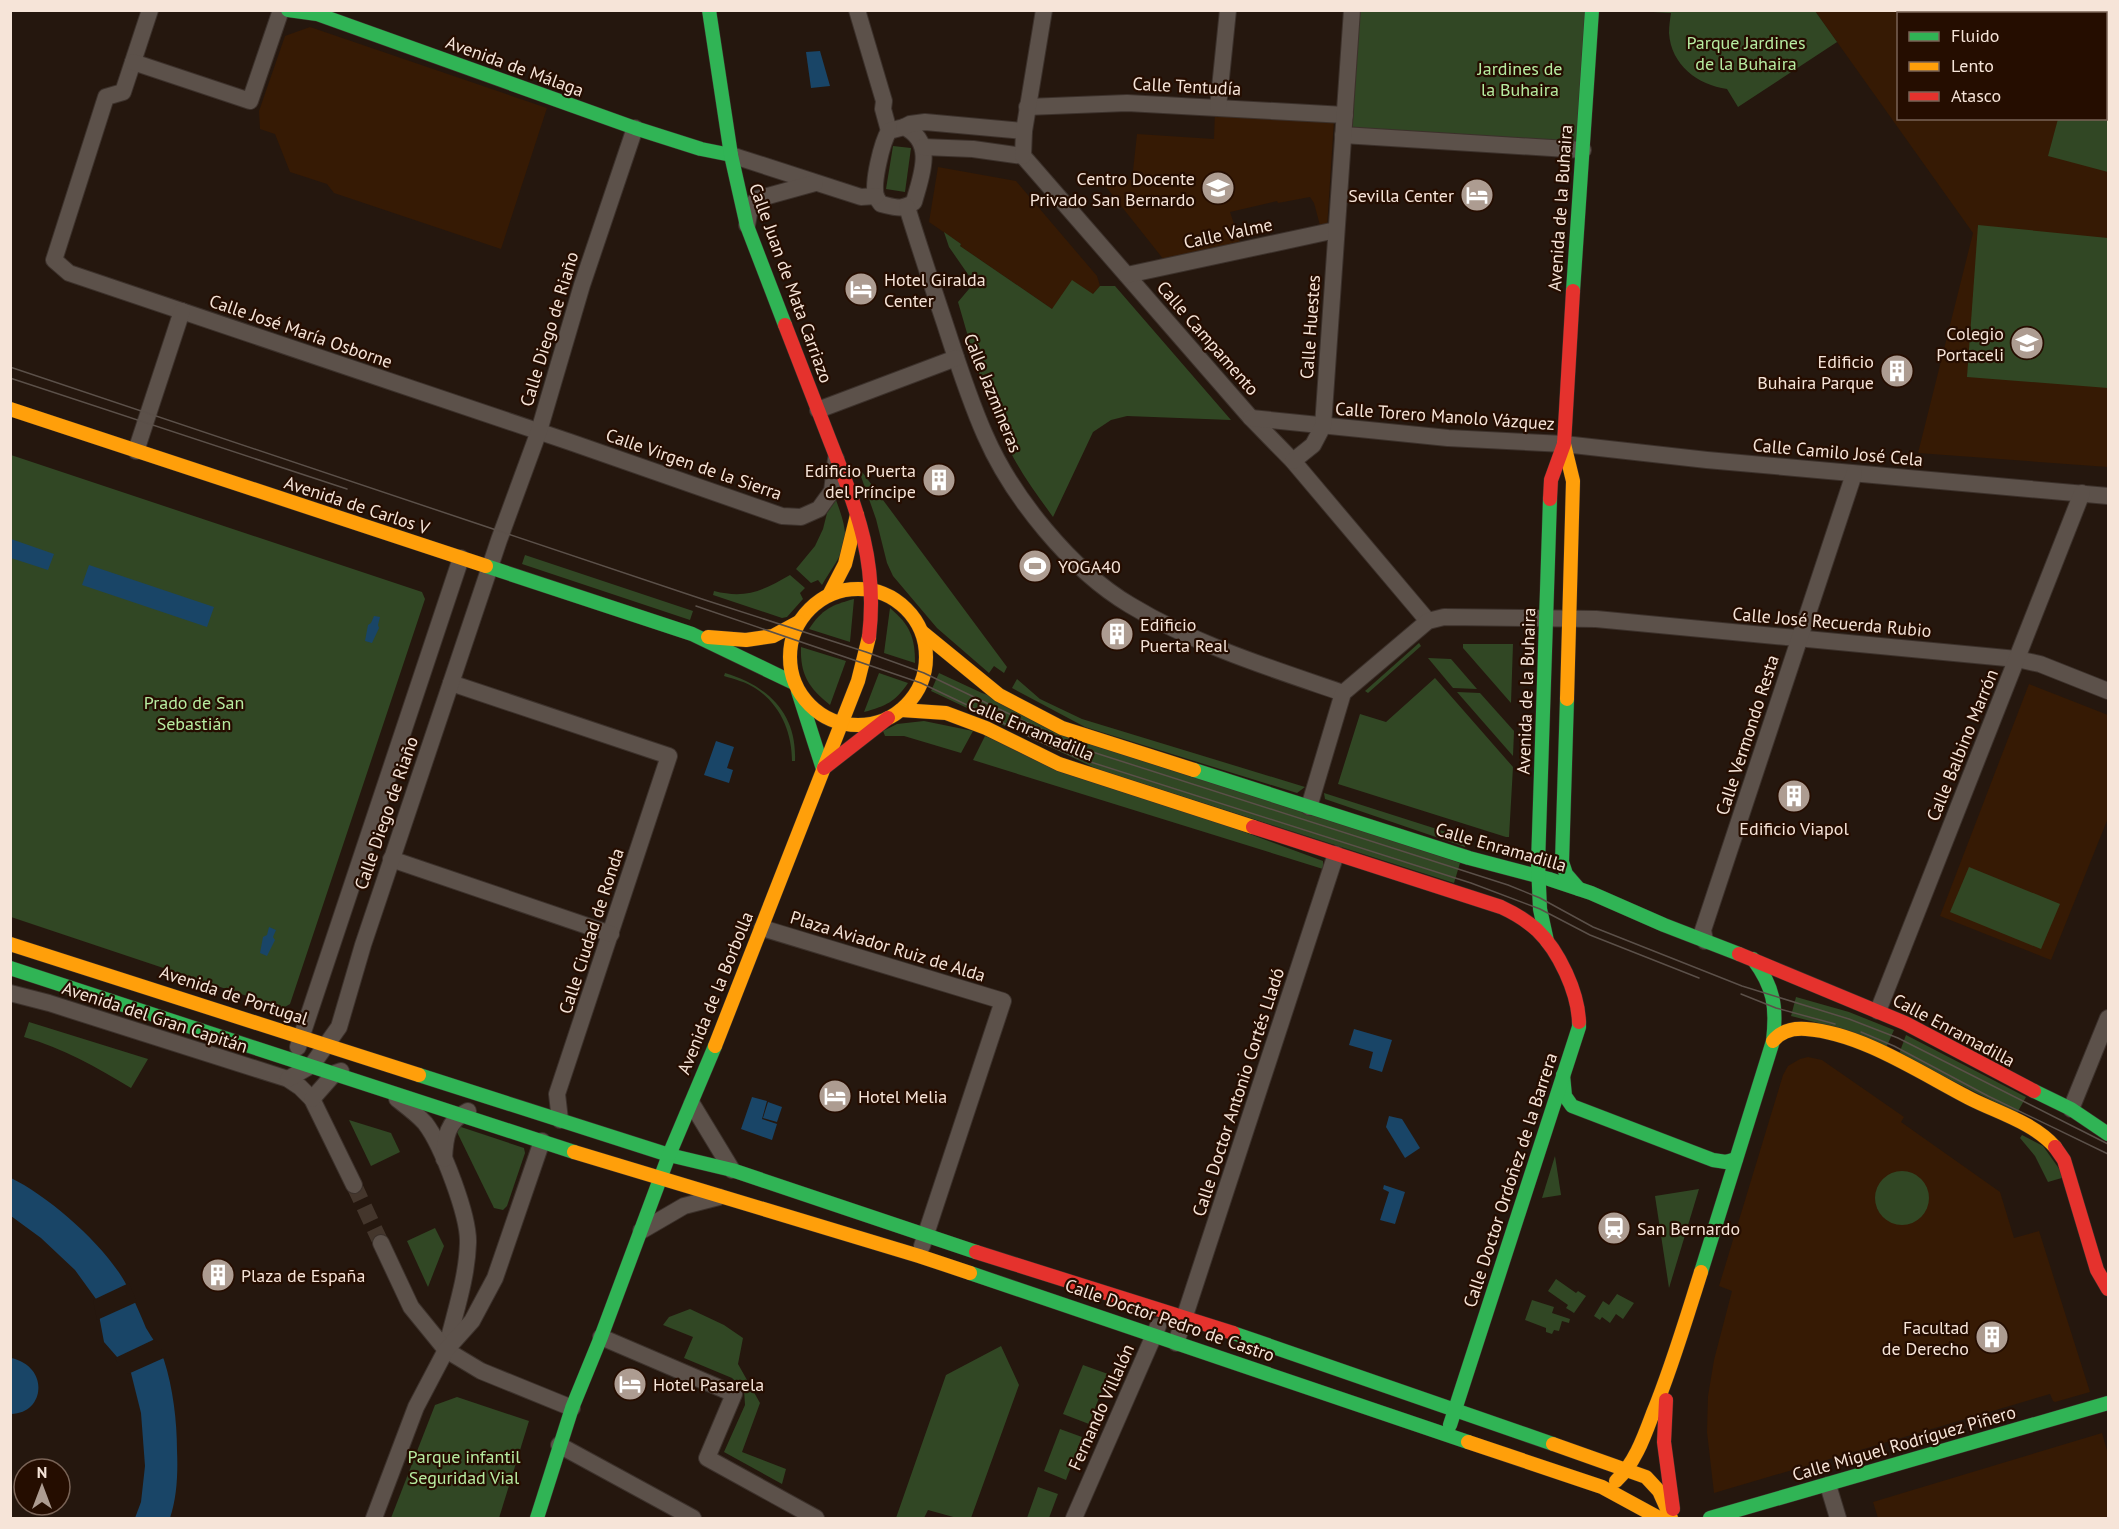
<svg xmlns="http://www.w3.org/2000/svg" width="2119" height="1529" font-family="'PT Sans',sans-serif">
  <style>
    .built { fill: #361a04; fill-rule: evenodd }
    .green { fill: #314724 }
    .water { fill: #194567 }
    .pier { fill: #25170e }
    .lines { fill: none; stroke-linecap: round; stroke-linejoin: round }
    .street-tunnel { stroke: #44362c; stroke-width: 16; stroke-dasharray: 16 8; stroke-linecap: butt }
    .street-casing { stroke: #3c312b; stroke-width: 18 }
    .fast-casing { stroke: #3c312b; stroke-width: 15 }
    .slow-casing { stroke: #3c312b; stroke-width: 15 }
    .jam-casing { stroke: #3c312b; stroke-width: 15 }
    .street { stroke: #5c514a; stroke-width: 16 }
    .fast { stroke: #30b455; stroke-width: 14 }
    .slow { stroke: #ff9f0a; stroke-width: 14 }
    .jam { stroke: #e5322d; stroke-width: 14 }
    .tram { stroke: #5b5049; stroke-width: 1.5 }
    .labels { text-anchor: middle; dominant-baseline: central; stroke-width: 4.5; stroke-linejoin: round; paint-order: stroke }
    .park-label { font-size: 18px; fill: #b7eca0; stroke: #250d00 }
    .street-label { font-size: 18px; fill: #f6e4d8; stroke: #250d00 }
    .poi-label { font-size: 18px; fill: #f6e4d8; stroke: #250d00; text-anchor: start }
  </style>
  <rect width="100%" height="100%" fill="#25170e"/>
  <g class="built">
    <path d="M1815,11H2108V467L1918,453L1973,233ZM1898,14H2106V118H1898Z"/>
    <path d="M310,27L547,108L501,249L334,193L327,184L290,172L275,134L260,129L259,111L285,36Z"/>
    <path d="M1215,111L1334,120L1327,228L1321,229L1314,203L1310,197L1278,203L1277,201L1230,212L1241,245L1164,260L1099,178L1132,180L1137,134L1214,139Z"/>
    <path d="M938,167L1016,181L1097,276L1100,286L1093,294L1052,309L960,246L961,244L929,222Z"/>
    <path d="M2029,684L2108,715V818L2051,960L1940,916Z"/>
    <path d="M1808,1057L1822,1060L1904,1117L1901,1122L2000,1192L2014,1238L2039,1231L2090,1392L2055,1402L2053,1401L2050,1394L1714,1493L1707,1432L1708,1396L1714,1360L1732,1291L1719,1286L1783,1075L1788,1066L1800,1059Z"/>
    <path d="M2102,1433L2108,1454V1518H1878L1873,1502Z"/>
  </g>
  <g class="green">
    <path d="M1352,11H1592L1583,150L1343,135Z"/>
    <path d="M1635,11H1815L1837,42L1738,107L1727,89C1698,85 1671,65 1669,33C1669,26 1670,20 1671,13Z"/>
    <path d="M2106,51L2108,52V172L2048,156L2058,119L2106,118Z"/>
    <path d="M893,146L911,148L905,192L886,189Z"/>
    <path d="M1978,225L2108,238V388L1967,377Z"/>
    <path d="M944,232L961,244L960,246L1052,309L1072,280L1093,294L1100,286H1115L1231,420L1127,416L1111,420L1093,432L1053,517C1038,496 1022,475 1010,451C986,404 973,353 958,302L974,283L949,247Z"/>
    <path d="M11,455L422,592L425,599L290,1004L283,1008L11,917Z"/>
    <path d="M857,465L1007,667L1004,673L994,666L989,673L937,628L893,576L887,563L876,519Z"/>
    <path d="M836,500C853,545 845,547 822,585L818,580L811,583L796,569L815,546L823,529L827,513Z"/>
    <path d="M525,555L693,611L690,620L522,564Z"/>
    <path d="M790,575L805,588L800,593L803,599L787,617L782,618L713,595L714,591C746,599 762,591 790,575Z"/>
    <path d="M854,599L850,642L809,629C822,609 832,605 854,599Z"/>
    <path d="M890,608C910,625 915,637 915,663L884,653Z"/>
    <path d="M1419,643L1421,646L1368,693L1365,691Z"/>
    <path d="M1463,644H1513L1511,703L1463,648Z"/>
    <path d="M801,647L846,661L830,705C809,688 800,675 801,647Z"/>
    <path d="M1428,658L1451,659L1477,689L1453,688Z"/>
    <path d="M725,673C768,686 797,713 795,761H792C792,732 780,704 755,688C746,682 734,679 724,676Z"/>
    <path d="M879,673L908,683C895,702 886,706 864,712Z"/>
    <path d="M939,673L982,693L1460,863L1454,883L1097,769L931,691Z"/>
    <path d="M1435,678L1513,767L1509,837H1506L1338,784L1360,714L1386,722Z"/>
    <path d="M1017,679L1040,699L1082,719L1305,787L1297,793L1085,727L1012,688Z"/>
    <path d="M1457,692L1480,693L1514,731L1513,756Z"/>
    <path d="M924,721L973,731L961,753L904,736H885L883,731L897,724Z"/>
    <path d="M985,736L1323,861V869L973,760Z"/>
    <path d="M1324,793L1468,839L1465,847L1325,799Z"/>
    <path d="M1969,867L2060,904L2041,949L1950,912Z"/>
    <path d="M1796,997L1849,1012L1894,1030L1886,1048L1834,1027L1791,1016Z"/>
    <path d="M29,1022L148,1059L131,1088C96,1067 63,1048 24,1037Z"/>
    <path d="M1906,1035L2026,1097L2017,1113L1899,1054Z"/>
    <path d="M349,1120L391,1133L400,1152L371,1166Z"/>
    <path d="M458,1126L524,1148L525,1153L507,1206L503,1210L494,1208L457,1132Z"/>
    <path d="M2022,1135L2043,1146L2065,1177L2048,1182L2035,1156L2020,1138Z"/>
    <path d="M1555,1156L1561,1195L1542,1198Z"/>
    <circle cx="1902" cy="1198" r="27"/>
    <path d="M1699,1189L1669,1288L1655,1196Z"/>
    <path d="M435,1228L444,1246L428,1287L407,1241Z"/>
    <path d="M1556,1279L1576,1293L1578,1291L1586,1296L1574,1313L1566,1308L1568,1305L1548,1291Z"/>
    <path d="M1617,1294L1634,1303L1623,1319L1616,1314L1610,1323L1602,1317L1600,1320L1594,1316L1603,1301L1609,1305Z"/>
    <path d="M1532,1300L1554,1307L1552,1313L1570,1319L1569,1323L1562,1321L1559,1331L1554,1330L1552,1334L1546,1332V1328L1525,1320Z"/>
    <path d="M690,1309L724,1325L743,1338L738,1364L760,1403L742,1452L786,1469L782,1484L724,1452L745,1405L744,1389L732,1378L684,1358L693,1337L663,1325L669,1317Z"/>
    <path d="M1001,1346L1019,1385L971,1518H957L928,1510L924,1518H896L946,1375Z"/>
    <path d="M1083,1365L1108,1374L1089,1424L1063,1414Z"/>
    <path d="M457,1397L529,1421L499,1518H391L435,1405Z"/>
    <path d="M1060,1429L1082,1437L1066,1480L1044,1471Z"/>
    <path d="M1038,1487L1058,1494L1049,1518H1027Z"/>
  </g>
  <g class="water">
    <path d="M820,51L830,86L811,88L806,52Z"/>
    <path d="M11,539L54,554L48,570L11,558Z"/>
    <path d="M89,565L214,607L207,627L82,585Z"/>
    <path d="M374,616L380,617L378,625L379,628L372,643L365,641L368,625L371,623Z"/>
    <path d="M716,741L734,747L727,768L733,770L729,783L704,775Z"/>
    <path d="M269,927L276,930L273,937L275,940L267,956L260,953L263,937L267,935Z"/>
    <path d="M1354,1029L1392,1040L1382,1072L1369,1068L1373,1052L1349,1045Z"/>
    <path d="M752,1097L767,1101L762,1119L777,1124L772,1140L741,1129Z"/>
    <path d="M768,1102L782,1107L777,1122L763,1118Z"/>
    <path d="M1389,1116L1402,1119L1420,1148L1405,1158L1386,1127Z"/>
    <path d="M11,1178C50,1197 107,1247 127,1286C134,1299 140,1314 146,1328C152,1338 160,1349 164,1360C173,1388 177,1421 177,1450C178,1473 177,1497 170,1518H135L141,1502L145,1466L141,1413L131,1373L104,1342L96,1299L75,1270L41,1238L11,1216Z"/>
    <path d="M1384,1185L1405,1192L1395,1224L1380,1220L1389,1192L1383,1189Z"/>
    <path d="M11,1358C49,1366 46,1413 11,1414Z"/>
  </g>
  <g class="pier">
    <path d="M129,1283L137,1302L97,1320L93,1300Z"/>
    <path d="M155,1339L166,1357L128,1374L117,1362L115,1358Z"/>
  </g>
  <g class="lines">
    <path class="street-tunnel" d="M354,1185L381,1243"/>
    <defs>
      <g id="street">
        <path d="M150,10L123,92L106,97L54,260L69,273L570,442L782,516L801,517L819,509L832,491L836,459"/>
        <path d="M857,10L884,101L883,109L889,131"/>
        <path d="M133,62L250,101L281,10"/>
        <path d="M1027,107L1127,103L1345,115"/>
        <path d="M1218,107L1228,10"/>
        <path d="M904,127C936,142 921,176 914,202C902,211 894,207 881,204C880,203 876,197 876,196C872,183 882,142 889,131Z"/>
        <path d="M904,127L910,124L925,122L1024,131"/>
        <path d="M1343,135L1583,150"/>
        <path d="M923,147L973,149L1023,156L1251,418L1293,461L1428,621"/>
        <path d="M731,155L861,197L876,196"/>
        <path d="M1023,156L1024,131L1044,10"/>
        <path d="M907,207C919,246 932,285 945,324C957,361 969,399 985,435C1012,497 1071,570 1130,605C1196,645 1270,668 1343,693"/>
        <path d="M747,225L750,208L757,199L815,183"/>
        <path d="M1127,275L1336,230"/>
        <path d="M818,410L956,358"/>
        <path d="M1251,418L1448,438L1564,444L1707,460L2108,496"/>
        <path d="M136,451L182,311"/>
        <path d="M1293,461L1313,445L1323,426L1352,10"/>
        <path d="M451,683L669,756L557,1094L560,1120"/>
        <path d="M1309,807L1343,693L1428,621L1444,617L1596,619L2017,659L2040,664L2108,691"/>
        <path d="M391,859L611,934"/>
        <path d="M762,928L1003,1001L922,1246"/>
        <path d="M1705,941L1703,930L1707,918L1854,474"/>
        <path d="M10,993L49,1003L288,1079L300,1087L312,1099L354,1185"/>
        <path d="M1878,1011L2082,493"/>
        <path d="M298,1047L461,558"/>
        <path d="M288,1079L312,1065L339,1027L363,945L499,540L539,431L582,285L635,128"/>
        <path d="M312,1099L335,1073L341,1071"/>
        <path d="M397,1099C406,1106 417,1114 425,1123C442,1145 469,1216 468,1243C467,1278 455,1312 447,1346"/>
        <path d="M692,1104L732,1170"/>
        <path d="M2071,1109L2108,1018"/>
        <path d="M444,1159C445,1137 447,1121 468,1111"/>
        <path d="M641,1231L684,1206L719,1197"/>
        <path d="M381,1243L411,1307L446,1350L481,1371L572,1408"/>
        <path d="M601,1337L734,1394L707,1458L816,1518"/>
        <path d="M1176,1343L1336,854"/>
        <path d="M559,1445L693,1518"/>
        <path d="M1828,1485L1838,1518"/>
        <path d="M374,1518L416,1407L446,1350L472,1321L495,1278L542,1141"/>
        <path d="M1074,1518L1158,1326"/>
      </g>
      <g id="fast">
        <path d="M288,10L317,14L635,128L701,149L731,155"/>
        <path d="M709,10L731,155L747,226L785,325"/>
        <path d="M1573,291L1592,10"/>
        <path d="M486,566L692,634L794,683"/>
        <path d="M798,691L823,769"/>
        <path d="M1567,699L1562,862L1566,874L1579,889"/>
        <path d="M1194,770L1469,858L1549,879L1591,893L1664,925L1739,954"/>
        <path d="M1547,941L1540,909L1538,864L1550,499"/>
        <path d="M10,968L574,1152"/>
        <path d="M419,1075L669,1155L732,1170L976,1252"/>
        <path d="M1563,1075L1565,1096L1572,1106L1713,1160L1726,1162L1736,1159"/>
        <path d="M2034,1091L2071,1109L2108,1134"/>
        <path d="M1701,1272L1773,1041C1777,1007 1774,987 1753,959"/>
        <path d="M970,1273L1468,1442"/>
        <path d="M1233,1333L1553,1444"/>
        <path d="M1450,1425L1579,1027V1022"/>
        <path d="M537,1518L572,1408L601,1337L669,1155L715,1046"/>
        <path d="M1710,1518L2108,1403"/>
      </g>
      <g id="slow">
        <path d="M10,409L486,566"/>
        <path d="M1564,444L1573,481L1567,699"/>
        <circle cx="858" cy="657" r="68"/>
        <path d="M829,595L845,564L857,515"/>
        <path d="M922,632L999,695L1062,728L1194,770"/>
        <path d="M708,637L746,640L773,636L799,622"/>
        <path d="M901,710L946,713L986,728L1059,764L1253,827"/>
        <path d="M10,944L419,1075"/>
        <path d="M1773,1041C1781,1031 1793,1028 1806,1029C1862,1033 1922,1074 1971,1099C1999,1113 2034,1123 2055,1147"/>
        <path d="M715,1046L858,681L869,637"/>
        <path d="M574,1152L919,1256L970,1273"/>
        <path d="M1468,1442L1602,1487L1659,1518"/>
        <path d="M1553,1444L1646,1477L1659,1491L1671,1518"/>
        <path d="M1616,1481C1635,1463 1644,1437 1653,1413C1672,1367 1686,1319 1701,1272"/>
      </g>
      <g id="jam">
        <path d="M785,325C800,364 815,403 830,441C857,510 878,561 869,637"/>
        <path d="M1550,499L1551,480L1564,444L1573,291"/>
        <path d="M824,768L888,718"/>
        <path d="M1253,827L1501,907C1514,913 1526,920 1537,930C1559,951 1578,992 1579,1022"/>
        <path d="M1739,954L1905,1023L2034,1091"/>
        <path d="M2055,1147L2064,1160L2097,1270L2108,1289"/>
        <path d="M976,1252L1233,1333"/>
        <path d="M1666,1400L1664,1442L1673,1509"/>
      </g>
    </defs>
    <use href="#street" class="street-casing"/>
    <use href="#fast" class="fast-casing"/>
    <use href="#slow" class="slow-casing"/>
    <use href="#jam" class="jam-casing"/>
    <use href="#street" class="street"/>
    <use href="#fast" class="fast"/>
    <use href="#slow" class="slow"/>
    <use href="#jam" class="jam"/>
    <g class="tram">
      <path d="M10,367L705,600L866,652L924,673L1080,748L1508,885L1540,898L1593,927L1742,986L1849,1019L1898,1038L2108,1144"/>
      <path d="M10,378L347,489"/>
      <path d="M696,606L921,683L988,715L1036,740L1078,758L1471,883L1540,909L1590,935L1699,978"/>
      <path d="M1741,994L1776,1008L1835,1024"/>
      <path d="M1861,1032L1894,1046L1988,1096L2108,1154"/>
    </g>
  </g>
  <defs>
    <symbol id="school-disc" viewBox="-11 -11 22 22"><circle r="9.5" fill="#ad9c91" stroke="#250d00"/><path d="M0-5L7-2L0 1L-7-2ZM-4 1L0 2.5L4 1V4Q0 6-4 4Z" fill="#fff"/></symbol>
    <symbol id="hotel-disc" viewBox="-11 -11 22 22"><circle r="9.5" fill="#ad9c91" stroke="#250d00"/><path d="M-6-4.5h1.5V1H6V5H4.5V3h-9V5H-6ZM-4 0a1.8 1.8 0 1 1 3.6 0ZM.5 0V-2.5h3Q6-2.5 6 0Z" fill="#fff"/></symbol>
    <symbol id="university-disc" viewBox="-11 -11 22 22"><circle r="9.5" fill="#ad9c91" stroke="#250d00"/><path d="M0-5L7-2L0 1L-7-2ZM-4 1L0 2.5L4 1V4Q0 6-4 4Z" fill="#fff"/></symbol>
    <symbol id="building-disc" viewBox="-11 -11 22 22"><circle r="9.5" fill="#ad9c91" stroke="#250d00"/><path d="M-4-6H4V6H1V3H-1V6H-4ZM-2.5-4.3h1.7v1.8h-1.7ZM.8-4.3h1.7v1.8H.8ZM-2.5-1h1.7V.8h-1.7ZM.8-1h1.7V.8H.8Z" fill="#fff"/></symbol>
    <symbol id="stadium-disc" viewBox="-11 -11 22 22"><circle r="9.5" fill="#ad9c91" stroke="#250d00"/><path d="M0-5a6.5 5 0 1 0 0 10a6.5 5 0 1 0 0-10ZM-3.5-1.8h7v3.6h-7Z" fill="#fff"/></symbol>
    <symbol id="station-disc" viewBox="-11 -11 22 22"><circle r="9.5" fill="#ad9c91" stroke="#250d00"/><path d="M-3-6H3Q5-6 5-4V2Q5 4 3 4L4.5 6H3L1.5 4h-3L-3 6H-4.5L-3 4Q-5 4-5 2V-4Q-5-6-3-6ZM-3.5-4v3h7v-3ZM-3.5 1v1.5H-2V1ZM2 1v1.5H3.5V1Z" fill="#fff"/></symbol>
  </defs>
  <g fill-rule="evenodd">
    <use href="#school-disc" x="1199" y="169" width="38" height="38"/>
    <use href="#hotel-disc" x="1458" y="176" width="38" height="38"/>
    <use href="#hotel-disc" x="842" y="270" width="38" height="38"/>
    <use href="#university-disc" x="2008" y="324" width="38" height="38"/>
    <use href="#building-disc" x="1878" y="352" width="38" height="38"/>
    <use href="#building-disc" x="920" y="461" width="38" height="38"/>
    <use href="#stadium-disc" x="1016" y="547" width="38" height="38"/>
    <use href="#building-disc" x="1098" y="615" width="38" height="38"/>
    <use href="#building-disc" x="1775" y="777" width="38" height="38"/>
    <use href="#hotel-disc" x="816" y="1077" width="38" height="38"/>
    <use href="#station-disc" x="1595" y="1209" width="38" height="38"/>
    <use href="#building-disc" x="199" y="1256" width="38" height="38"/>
    <use href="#building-disc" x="1973" y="1318" width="38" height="38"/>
    <use href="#hotel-disc" x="611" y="1365" width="38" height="38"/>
  </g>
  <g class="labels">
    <g class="park-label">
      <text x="1746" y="42">Parque Jardines<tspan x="1746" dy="21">de la Buhaira</tspan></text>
      <text x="1520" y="68">Jardines de<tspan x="1520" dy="21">la Buhaira</tspan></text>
      <text x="194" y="702">Prado de San<tspan x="194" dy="21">Sebastián</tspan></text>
      <text x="464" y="1456">Parque infantil<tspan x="464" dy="21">Seguridad Vial</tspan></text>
    </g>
    <g class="street-label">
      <text transform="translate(515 66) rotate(20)">Avenida de Málaga</text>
      <text transform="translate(1187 86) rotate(3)">Calle Tentudía</text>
      <text transform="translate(1560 208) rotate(-86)">Avenida de la Buhaira</text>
      <text transform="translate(1228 233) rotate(-12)">Calle Valme</text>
      <text transform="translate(791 283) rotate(70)">Calle Juan de Mata Carriazo</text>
      <text transform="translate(1310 327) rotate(-86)">Calle Huestes</text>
      <text transform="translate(549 329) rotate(-73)">Calle Diego de Riaño</text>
      <text transform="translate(301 331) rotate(19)">Calle José María Osborne</text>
      <text transform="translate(1208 338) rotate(49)">Calle Campamento</text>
      <text transform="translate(993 393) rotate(68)">Calle Jazmineras</text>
      <text transform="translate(1445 416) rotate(4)">Calle Torero Manolo Vázquez</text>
      <text transform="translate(1838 452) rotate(5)">Calle Camilo José Cela</text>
      <text transform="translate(694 464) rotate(19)">Calle Virgen de la Sierra</text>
      <text transform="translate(357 505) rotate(18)">Avenida de Carlos V</text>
      <text transform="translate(1832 622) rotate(5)">Calle José Recuerda Rubio</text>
      <text transform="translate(1526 691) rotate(-88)">Avenida de la Buhaira</text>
      <text transform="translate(1031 729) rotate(23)">Calle Enramadilla</text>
      <text transform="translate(1747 735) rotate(-72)">Calle Vermondo Resta</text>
      <text transform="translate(1962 745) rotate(-68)">Calle Balbino Marrón</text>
      <text transform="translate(386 813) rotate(-71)">Calle Diego de Riaño</text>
      <text transform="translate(1501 847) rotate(16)">Calle Enramadilla</text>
      <text transform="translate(591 931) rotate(-72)">Calle Ciudad de Ronda</text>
      <text transform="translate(888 946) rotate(17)">Plaza Aviador Ruiz de Alda</text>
      <text transform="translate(715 993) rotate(-68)">Avenida de la Borbolla</text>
      <text transform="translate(234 995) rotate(18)">Avenida de Portugal</text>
      <text transform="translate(155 1017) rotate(18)">Avenida del Gran Capitán</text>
      <text transform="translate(1954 1030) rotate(28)">Calle Enramadilla</text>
      <text transform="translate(1238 1092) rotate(-72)">Calle Doctor Antonio Cortés Lladó</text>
      <text transform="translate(1510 1180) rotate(-72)">Calle Doctor Ordoñez de la Barrera</text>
      <text transform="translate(1170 1320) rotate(19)">Calle Doctor Pedro de Castro</text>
      <text transform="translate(1101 1407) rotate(-66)">Fernando Villalón</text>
      <text transform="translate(1904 1443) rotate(-16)">Calle Miguel Rodríguez Piñero</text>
    </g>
    <g class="poi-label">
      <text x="1195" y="178" text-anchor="end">Centro Docente<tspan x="1195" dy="21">Privado San Bernardo</tspan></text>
      <text x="1454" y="195" text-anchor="end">Sevilla Center</text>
      <text x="884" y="279">Hotel Giralda<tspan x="884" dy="21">Center</tspan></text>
      <text x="2004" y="333" text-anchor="end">Colegio<tspan x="2004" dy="21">Portaceli</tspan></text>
      <text x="1874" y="361" text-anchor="end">Edificio<tspan x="1874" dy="21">Buhaira Parque</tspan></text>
      <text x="916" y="470" text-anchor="end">Edificio Puerta<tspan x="916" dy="21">del Príncipe</tspan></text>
      <text x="1058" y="566">YOGA40</text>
      <text x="1140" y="624">Edificio<tspan x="1140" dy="21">Puerta Real</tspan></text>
      <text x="1794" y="828" text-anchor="middle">Edificio Viapol</text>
      <text x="858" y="1096">Hotel Melia</text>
      <text x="1637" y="1228">San Bernardo</text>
      <text x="241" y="1275">Plaza de España</text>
      <text x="1969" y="1327" text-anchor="end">Facultad<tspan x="1969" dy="21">de Derecho</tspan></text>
      <text x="653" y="1384">Hotel Pasarela</text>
    </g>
  </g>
  <rect width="2119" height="1529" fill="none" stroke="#f6e4d8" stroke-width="24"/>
  <rect x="1897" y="12" width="210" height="108" fill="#250d00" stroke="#796356" stroke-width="1.5"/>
  <rect x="1909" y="32" width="30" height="9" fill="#30b455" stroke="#796356" stroke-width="1.5"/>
  <text x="1951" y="42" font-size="18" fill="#f6e4d8">Fluido</text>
  <rect x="1909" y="62" width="30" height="9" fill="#ff9f0a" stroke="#796356" stroke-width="1.5"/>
  <text x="1951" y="72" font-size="18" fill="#f6e4d8">Lento</text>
  <rect x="1909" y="92" width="30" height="9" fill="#e5322d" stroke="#796356" stroke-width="1.5"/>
  <text x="1951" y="102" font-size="18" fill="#f6e4d8">Atasco</text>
  <g transform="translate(42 1487)"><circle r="28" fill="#250d00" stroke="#796356" stroke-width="1.5"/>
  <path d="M0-4.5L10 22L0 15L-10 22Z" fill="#ad9c91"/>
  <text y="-9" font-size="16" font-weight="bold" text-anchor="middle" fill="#f6e4d8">N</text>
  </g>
</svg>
